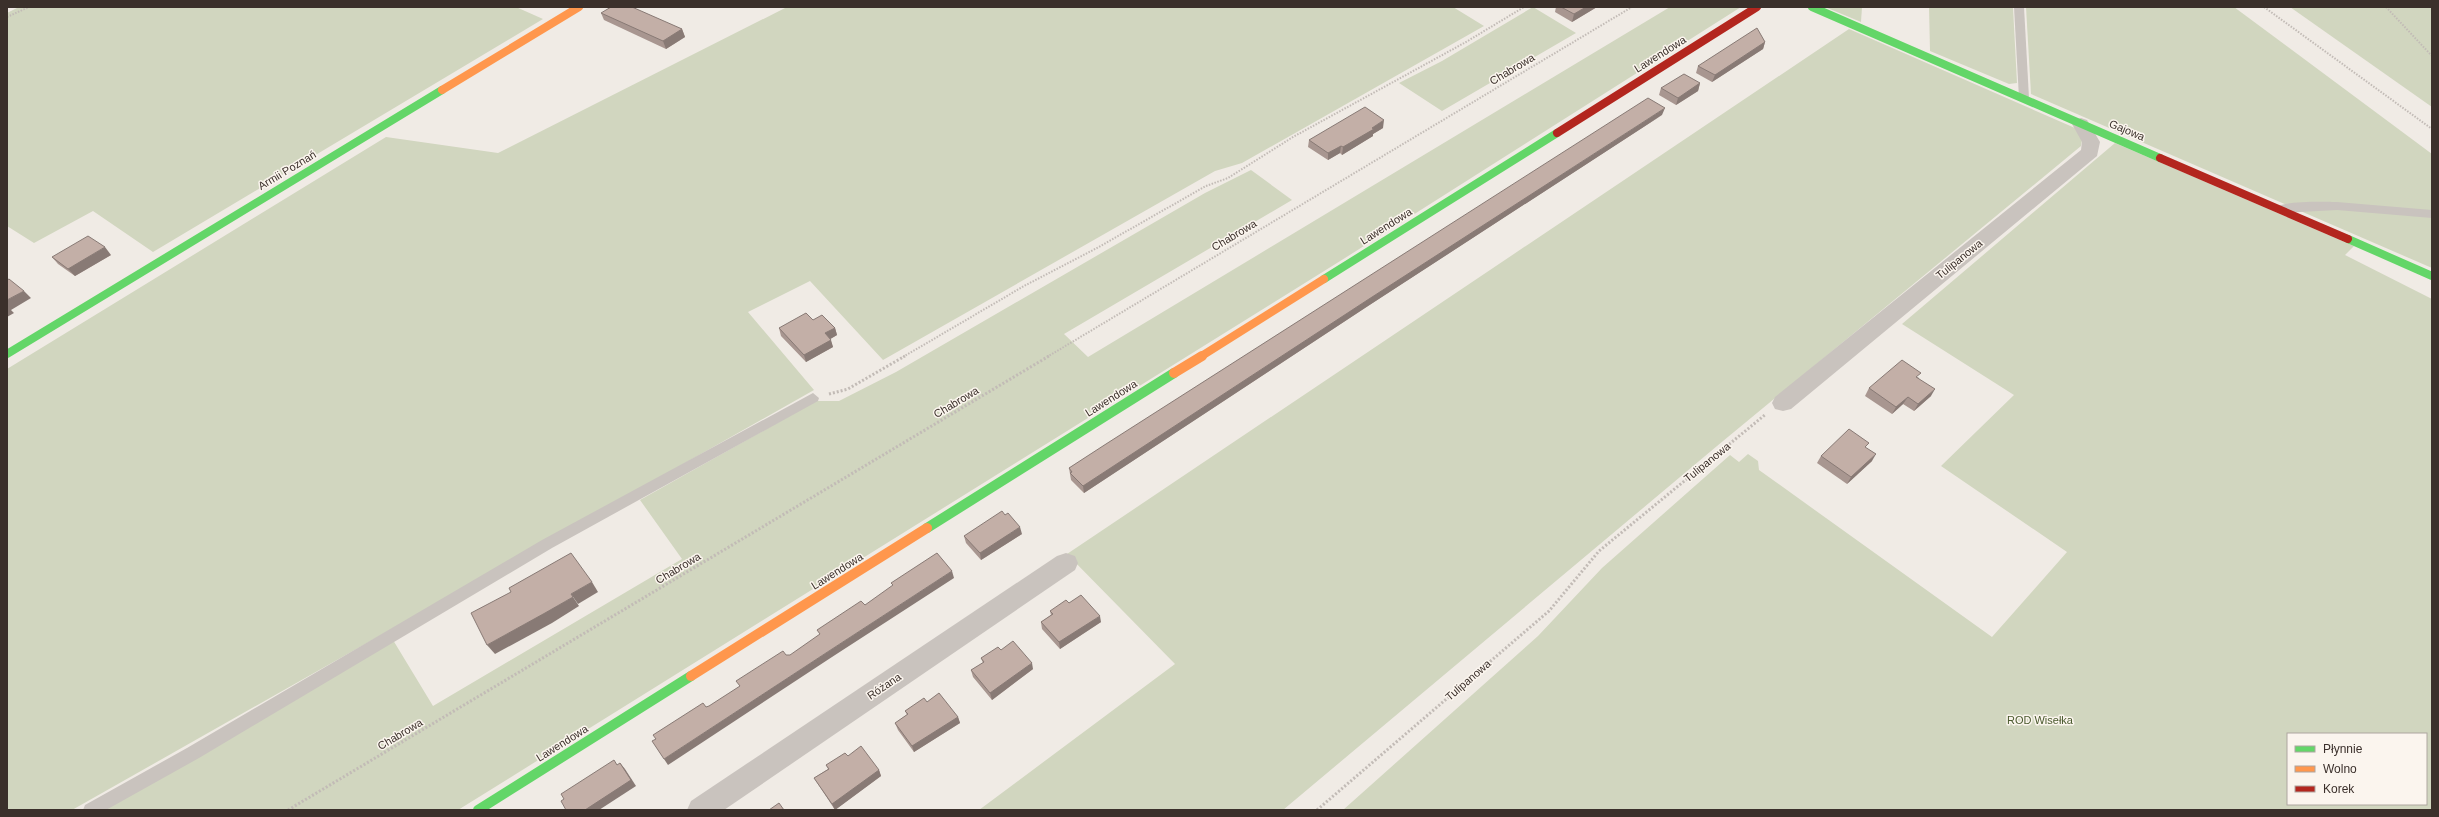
<svg xmlns="http://www.w3.org/2000/svg" width="2439" height="817" font-family="Helvetica,sans-serif">
  <style>
    .green { fill: #d1d6bf; fill-rule: evenodd }
    .lines { fill: none; stroke-linecap: round; stroke-linejoin: round }
    .path-far1 { stroke: #c2bbb6; stroke-width: 2; stroke-dasharray: 1.5 1.5; stroke-linecap: butt }
    .path { stroke: #c2bbb6; stroke-width: 3; stroke-dasharray: 2 2; stroke-linecap: butt }
    .lane { fill: #c9c3be; fill-rule: evenodd }
    .street { fill: #c9c3be; fill-rule: evenodd }
    .fast-far1 { stroke: #63d668; stroke-width: 8 }
    .fast { stroke: #63d668; stroke-width: 10 }
    .slow-far1 { stroke: #ff974d; stroke-width: 8 }
    .slow { stroke: #ff974d; stroke-width: 10 }
    .jam { stroke: #b3261e; stroke-width: 8 }
    .wall { fill: #a89690 }
    .shaded-wall { fill: #887a75 }
    .building { fill: #c3afa7; stroke: #887a75 }
    .labels { text-anchor: middle; dominant-baseline: central; stroke-width: 3; stroke-linejoin: round; paint-order: stroke }
    .street-label { font-size: 11px; fill: #3b302b; stroke: #fbf5ee }
    .park-label { font-size: 11px; fill: #4a5a2e; stroke: #fbf5ee }
  </style>
  <rect width="100%" height="100%" fill="#f0ebe5"/>
  <g class="green">
    <path d="M19,7H516L543,19L153,252L93,211L34,243L7,226V13Z"/>
    <path d="M787,7H1453L1484,26L1242,163L1215,171L883,360L810,281L748,312L814,390L72,810H7V369L386,137L498,153Z"/>
    <path d="M1533,7L1576,33L1442,111L1399,83L1442,61Z"/>
    <path d="M1670,7H1741L1345,258L458,810H98L393,640L433,706L682,559L640,500L816,401H839L896,372L1205,193L1251,170L1292,200L1064,334L1088,357Z"/>
    <path d="M1825,7H1862L1861,22Z"/>
    <path d="M1929,7L2013,8L2017,83L2009,84L1930,51Z"/>
    <path d="M2026,7H2234L2432,154V268L2031,94Z"/>
    <path d="M2290,7H2432V107Z"/>
    <path d="M1849,29L2075,128L2082,140L2081,146L1717,446L1283,810H979L1175,664L1067,554Z"/>
    <path d="M2115,143L2354,246L2345,255L2432,299V810H1343L1538,636L1602,568L1730,455L1739,462L1748,454L1758,461L1759,470L1992,637L2067,552L1941,466L2014,395L1902,324ZM2288,734H2426V804H2288Z"/>
  </g>
  <g class="lines">
    <g class="path-far1">
      <path d="M2264,7L2432,129"/>
      <path d="M2386,7L2432,56"/>
      <path d="M7,17L29,7"/>
      <path d="M903,357L1024,286L1097,248L1206,186L1228,178L1293,137L1466,42L1524,7"/>
      <path d="M1047,357L1632,7"/>
    </g>
    <g class="path">
      <path d="M829,394L848,389L905,356"/>
      <path d="M288,810L1049,356"/>
      <path d="M1317,810L1549,611L1599,551L1766,414"/>
    </g>
    <g class="lane">
      <path d="M2014,7H2024L2029,98L2024,101L2019,98Z"/>
      <path d="M2337,202L2432,210V218L2337,210L2280,213L2274,209C2280,200 2326,202 2337,202Z"/>
      <path d="M813,393L819,398L818,401L552,548L199,758L106,810H83L85,805L187,748L542,540Z"/>
    </g>
    <g class="street">
      <path d="M2081,118L2087,120L2100,142L2097,156L1791,409L1783,411L1775,409L1772,403L1775,397L2081,150L2082,142L2072,124L2075,120Z"/>
      <path d="M1066,553L1075,556L1078,563L1075,570L724,810H687L691,801L1057,556Z"/>
    </g>
    <g class="fast-far1">
      <path d="M1812,7L2160,158"/>
      <path d="M2348,239L2432,276"/>
      <path d="M1324,279L1557,133"/>
      <path d="M7,354L442,90"/>
    </g>
    <g class="fast">
      <path d="M927,528L1174,373"/>
      <path d="M478,810L691,676"/>
    </g>
    <g class="slow-far1">
      <path d="M442,90L579,7"/>
      <path d="M1200,357L1324,279"/>
    </g>
    <g class="slow">
      <path d="M1174,373L1202,356"/>
      <path d="M691,676L927,528"/>
    </g>
    <g class="jam">
      <path d="M1557,133L1757,7"/>
      <path d="M2160,158L2348,239"/>
    </g>
  </g>
  <g class="wall">
    <path d="M1556,7H1597L1572,22L1555,12Z"/>
    <path d="M601,13L682,29L685,37L666,49L604,20Z"/>
    <path d="M1765,42L1763,49L1712,82L1696,73L1698,66Z"/>
    <path d="M1700,83L1698,91L1676,105L1659,95L1661,88Z"/>
    <path d="M1662,115L1368,306L1084,493L1071,480L1069,468Z"/>
    <path d="M1383,128L1373,134V136L1342,155L1340,153L1328,160L1308,147L1309,140Z"/>
    <path d="M111,255L75,276L58,264L52,257Z"/>
    <path d="M813,320L835,328L837,335L830,339L833,347L806,362L781,336L779,328Z"/>
    <path d="M1918,377L1931,396L1914,411L1903,404L1892,414L1865,396L1869,388Z"/>
    <path d="M1866,448L1872,461L1847,484L1817,463L1821,456Z"/>
    <path d="M1022,534L981,560L966,543L964,536Z"/>
    <path d="M1069,603L1101,622L1060,649L1042,629L1041,622L1051,615L1050,611Z"/>
    <path d="M1001,650L1033,669L992,700L973,677L971,670L983,663L981,658Z"/>
    <path d="M927,702L958,717L960,723L914,752L898,730L895,723L907,715L905,711Z"/>
    <path d="M848,756L879,770L881,776L835,810L818,784L814,778L828,769L826,765Z"/>
  </g>
  <g class="shaded-wall">
    <path d="M1586,7H1597L1572,22L1574,14Z"/>
    <path d="M682,29L685,37L666,49L663,41Z"/>
    <path d="M1765,42L1763,49L1712,82L1715,75Z"/>
    <path d="M1700,83L1698,91L1676,105L1678,98Z"/>
    <path d="M1665,108L1662,115L1368,306L1084,493L1083,486L1369,299Z"/>
    <path d="M1384,120L1383,128L1373,134V136L1342,155L1343,147Z"/>
    <path d="M1341,146L1340,153L1328,160V153Z"/>
    <path d="M105,247L111,255L75,276L68,269Z"/>
    <path d="M24,291L31,298L11,310L14,313L7,317V300Z"/>
    <path d="M835,328L837,335L827,341L825,333Z"/>
    <path d="M831,340L833,347L806,362L804,355Z"/>
    <path d="M1935,389L1931,396L1914,411L1918,404Z"/>
    <path d="M1908,397L1903,404L1892,414L1896,407Z"/>
    <path d="M1876,454L1872,461L1847,484L1851,477Z"/>
    <path d="M1020,527L1022,534L981,560L980,553Z"/>
    <path d="M952,571L954,578L832,657L668,765L664,759L829,651Z"/>
    <path d="M592,582L598,592L578,604L571,594Z"/>
    <path d="M573,597L579,606L552,623L495,654L487,645Z"/>
    <path d="M1100,616L1101,622L1060,649L1059,642Z"/>
    <path d="M1032,663L1033,669L992,700L990,693Z"/>
    <path d="M958,717L960,723L914,752L912,746Z"/>
    <path d="M620,763L625,769L636,786L599,810H585Z"/>
    <path d="M879,770L881,776L835,810L832,804Z"/>
  </g>
  <g class="building">
    <path d="M611,7H632L682,29L663,41L601,13Z"/>
    <path d="M1561,7H1586L1574,14Z"/>
    <path d="M1757,28L1765,42L1715,75L1698,66Z"/>
    <path d="M1684,74L1700,83L1678,98L1661,88Z"/>
    <path d="M1648,98L1665,108L1369,299L1083,486L1070,473L1072,472L1069,468L1106,444Z"/>
    <path d="M1365,107L1384,120L1372,128L1374,129L1343,147L1341,146L1328,153L1309,140Z"/>
    <path d="M88,236L105,247L68,269L52,257Z"/>
    <path d="M9,279L24,291L7,300V280Z"/>
    <path d="M806,313L813,320L822,315L835,328L825,333L831,340L804,355L779,328Z"/>
    <path d="M1902,360L1921,373L1916,377L1935,389L1918,404L1908,397L1896,407L1869,388Z"/>
    <path d="M1849,429L1869,443L1865,447L1876,454L1851,477L1821,456Z"/>
    <path d="M1002,511L1005,515L1008,513L1020,527L980,553L964,536Z"/>
    <path d="M571,553L592,582L571,594L573,597L545,613L487,645L471,613L511,592L509,588Z"/>
    <path d="M937,553L952,571L829,651L664,759L652,741L656,739L653,735L703,703L706,707L709,706L740,686L736,681L783,651L786,655H790L820,634L817,630L861,601L865,605L893,585L891,583Z"/>
    <path d="M1081,595L1100,616L1059,642L1041,622L1053,614L1050,611L1066,600L1069,603Z"/>
    <path d="M1013,641L1032,663L990,693L971,670L984,662L981,658L998,647L1001,650Z"/>
    <path d="M939,693L958,717L912,746L895,723L908,714L905,711L924,698L927,702Z"/>
    <path d="M861,746L879,770L832,804L814,778L829,769L826,765L845,753L848,756Z"/>
    <path d="M614,760L617,765L620,763L631,780L585,810H566L561,801L564,799L561,794Z"/>
    <path d="M779,803L784,810H769Z"/>
  </g>
  <g class="labels">
    <g class="street-label">
      <text transform="translate(1660 54) rotate(-32)">Lawendowa</text>
      <text transform="translate(1512 69) rotate(-31)">Chabrowa</text>
      <text transform="translate(2127 130) rotate(23)">Gajowa</text>
      <text transform="translate(287 170) rotate(-31)">Armii Poznań</text>
      <text transform="translate(1386 226) rotate(-32)">Lawendowa</text>
      <text transform="translate(1234 235) rotate(-31)">Chabrowa</text>
      <text transform="translate(1959 259) rotate(-39)">Tulipanowa</text>
      <text transform="translate(1111 398) rotate(-32)">Lawendowa</text>
      <text transform="translate(956 402) rotate(-31)">Chabrowa</text>
      <text transform="translate(1707 462) rotate(-39)">Tulipanowa</text>
      <text transform="translate(678 568) rotate(-31)">Chabrowa</text>
      <text transform="translate(837 571) rotate(-32)">Lawendowa</text>
      <text transform="translate(1468 680) rotate(-41)">Tulipanowa</text>
      <text transform="translate(884 686) rotate(-34)">Różana</text>
      <text transform="translate(400 734) rotate(-31)">Chabrowa</text>
      <text transform="translate(562 743) rotate(-32)">Lawendowa</text>
    </g>
    <g class="park-label">
      <text x="2040" y="720">ROD Wisełka</text>
    </g>
  </g>
  <rect width="2439" height="817" fill="none" stroke="#3b302b" stroke-width="16"/>
  <rect x="2287" y="733" width="140" height="72" fill="#fbf5ee" stroke="#aea6a0"/>
  <rect x="2295" y="746" width="20" height="6" fill="#63d668" stroke="#aea6a0"/>
  <text x="2323" y="753" font-size="12" fill="#3b302b">Płynnie</text>
  <rect x="2295" y="766" width="20" height="6" fill="#ff974d" stroke="#aea6a0"/>
  <text x="2323" y="773" font-size="12" fill="#3b302b">Wolno</text>
  <rect x="2295" y="786" width="20" height="6" fill="#b3261e" stroke="#aea6a0"/>
  <text x="2323" y="793" font-size="12" fill="#3b302b">Korek</text>
</svg>
